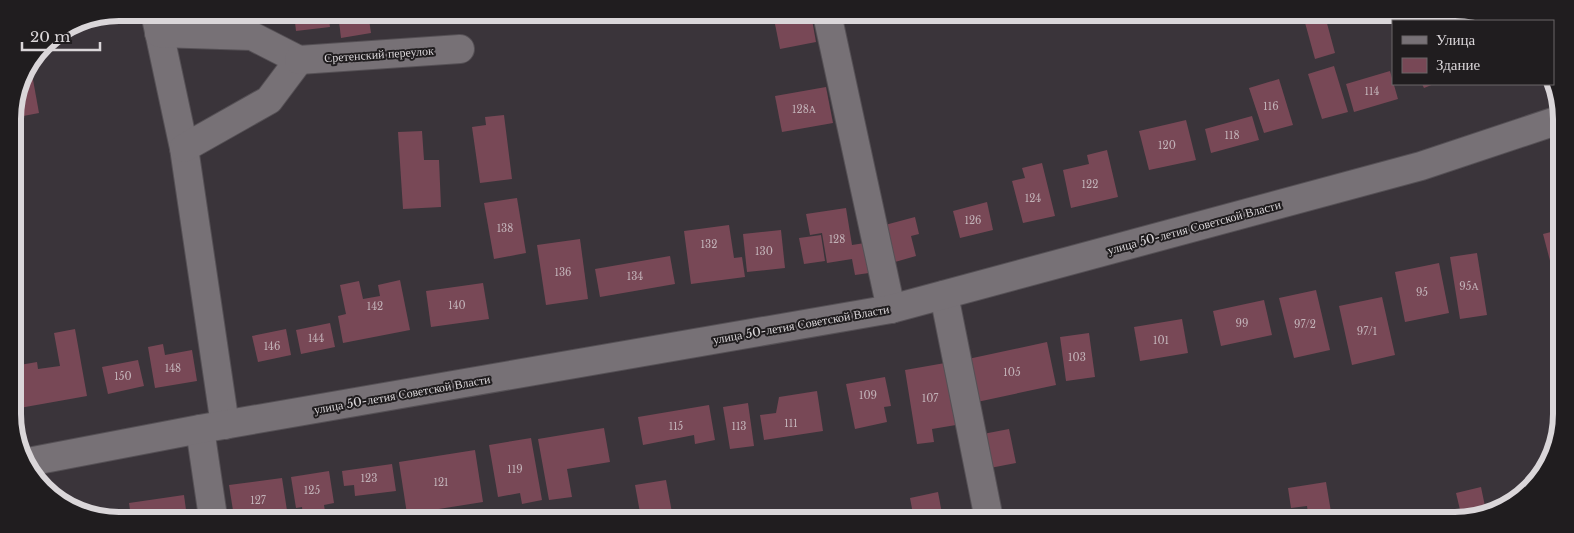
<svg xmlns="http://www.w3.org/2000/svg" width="1574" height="533" font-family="'Libre Baskerville',serif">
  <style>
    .building { fill: #784856 }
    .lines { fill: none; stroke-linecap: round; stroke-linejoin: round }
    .minor-casing { stroke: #555055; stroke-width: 30 }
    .minor { stroke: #777176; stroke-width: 28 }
    .labels { text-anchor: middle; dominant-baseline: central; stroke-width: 4; stroke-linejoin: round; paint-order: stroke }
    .number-label { font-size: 10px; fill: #c2b2b8 }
    .street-label { font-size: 12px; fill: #dad6d9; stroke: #201d1f }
    .rim { fill: none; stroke: #dad6d9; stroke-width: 6 }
  </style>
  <rect width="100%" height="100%" fill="#3a343a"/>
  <g class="building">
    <path d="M294,13H328L330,27L296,31Z"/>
    <path d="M338,13H368L371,33L341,38Z"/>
    <path d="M773,14H811L816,42L780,49Z"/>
    <path d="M1315,16H1325L1335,53L1315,59L1304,19Z"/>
    <path d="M1346,16H1378V17L1348,24Z"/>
    <path d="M1471,16L1473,21H1454L1469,16Z"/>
    <path d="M30,63L39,113L13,118L23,72Z"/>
    <path d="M1334,66L1348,112L1322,119L1308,74Z"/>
    <path d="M1390,71L1398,99L1354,112L1346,84Z"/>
    <path d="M1279,79L1293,125L1264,133L1249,88Z"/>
    <path d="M1422,84H1434L1424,88Z"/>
    <path d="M826,87L833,123L782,132L775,96Z"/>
    <path d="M504,115L512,179L480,183L472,127L486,125L485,117Z"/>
    <path d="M1252,116L1259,140L1211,153L1205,129Z"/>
    <path d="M1186,120L1196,160L1149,170L1139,131Z"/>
    <path d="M422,131L424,160H439L441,207L403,209L398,132Z"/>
    <path d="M1107,150L1118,197L1071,208L1063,170L1089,164L1087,155Z"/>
    <path d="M1042,163L1055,216L1023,223L1012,181L1025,178L1022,168Z"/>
    <path d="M517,198L526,253L494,259L484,203Z"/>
    <path d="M987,202L993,230L960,238L953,211Z"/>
    <path d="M846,208L852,245L865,243L869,273L855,275L852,259L827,263L822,233L810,235L806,214Z"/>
    <path d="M915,217L919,234L911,236L916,256L895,262L885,225Z"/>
    <path d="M729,225L734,258L742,257L745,277L691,284L684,231Z"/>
    <path d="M781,230L785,268L747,272L743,234Z"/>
    <path d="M1559,230V275L1554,276L1543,234Z"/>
    <path d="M821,235L825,261L804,264L799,238Z"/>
    <path d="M580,239L588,299L546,305L537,245Z"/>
    <path d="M1477,253L1487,315L1460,319L1450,257Z"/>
    <path d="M670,256L675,284L600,297L595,269Z"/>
    <path d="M1439,263L1449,313L1405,322L1395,272Z"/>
    <path d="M400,280L410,330L343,343L338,316L346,314L340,285L359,281L363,299L380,296L378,285Z"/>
    <path d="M483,283L489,319L431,327L426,291Z"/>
    <path d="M1316,290L1330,350L1294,358L1279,298Z"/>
    <path d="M1382,297L1395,355L1352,365L1339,306Z"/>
    <path d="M1264,300L1272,335L1221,346L1213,311Z"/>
    <path d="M1182,319L1188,353L1140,361L1134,327Z"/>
    <path d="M330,323L335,347L301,354L296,330Z"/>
    <path d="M75,329L87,396L14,409V366L37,362L38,369L60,366L54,333Z"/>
    <path d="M286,329L291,355L258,362L252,336Z"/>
    <path d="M1089,333L1095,377L1066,381L1060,337Z"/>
    <path d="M1047,342L1056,385L977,402L968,359Z"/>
    <path d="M163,344L165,355L192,350L197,381L155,388L148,347Z"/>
    <path d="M138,360L144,386L108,394L102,367Z"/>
    <path d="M945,363L956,425L932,429L934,442L917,444L905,370Z"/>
    <path d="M885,377L891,406L884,407L887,422L855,429L846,384Z"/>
    <path d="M817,391L823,431L764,440L760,415L776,413L779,397Z"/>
    <path d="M748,403L754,446L730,449L723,407Z"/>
    <path d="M709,405L715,440L695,444L694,435L643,445L638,417Z"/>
    <path d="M604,428L610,462L567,469L572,497L549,500L538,439Z"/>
    <path d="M1009,429L1016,463L990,468L983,434Z"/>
    <path d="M531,438L542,500L522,504L520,493L498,497L489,445Z"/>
    <path d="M475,450L483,502L407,514L399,462Z"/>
    <path d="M392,464L396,491L355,496L354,485L344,486L342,471Z"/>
    <path d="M329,471L334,503L324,505L326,517H303L302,507L296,508L291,477Z"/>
    <path d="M282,478L288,517H266L265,514L234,517L229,485Z"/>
    <path d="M666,480L673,518H641L635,485Z"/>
    <path d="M1326,482L1332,518L1309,520L1307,506L1291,508L1288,488Z"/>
    <path d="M1530,483L1527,488L1522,495L1520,486Z"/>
    <path d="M1481,487L1486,511L1461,520H1436L1461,514L1456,493Z"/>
    <path d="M938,492L943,519H914L910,498Z"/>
    <path d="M184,495L187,517H131L129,503Z"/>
    <path d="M104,511L105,517H91L86,513Z"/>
  </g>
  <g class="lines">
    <defs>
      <g id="minor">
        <path d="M155,13L184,148L225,425"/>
        <path d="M827,14L891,309"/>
        <path d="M159,33L252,36L299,60L269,100L184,148"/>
        <path d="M299,60L460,49"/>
        <path d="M944,295L989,519"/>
        <path d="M200,429L213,517"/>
        <path d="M28,462L200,429L891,309L1421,166L1559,120"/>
      </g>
    </defs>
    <use href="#minor" class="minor-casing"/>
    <use href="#minor" class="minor"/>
  </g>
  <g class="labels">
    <g class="number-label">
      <text x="1372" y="91">114</text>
      <text x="1271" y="106">116</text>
      <text x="804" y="109">128А</text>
      <text x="1232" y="135">118</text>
      <text x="1167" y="145">120</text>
      <text x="1090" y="184">122</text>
      <text x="1033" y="198">124</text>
      <text x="973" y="220">126</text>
      <text x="505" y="228">138</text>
      <text x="837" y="239">128</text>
      <text x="709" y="244">132</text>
      <text x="764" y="251">130</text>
      <text x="563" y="272">136</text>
      <text x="635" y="276">134</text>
      <text x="1469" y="286">95А</text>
      <text x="1422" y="292">95</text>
      <text x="457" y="305">140</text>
      <text x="375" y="306">142</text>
      <text x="1242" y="323">99</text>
      <text x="1305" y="324">97/2</text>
      <text x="1367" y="331">97/1</text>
      <text x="316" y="338">144</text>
      <text x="1161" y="340">101</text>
      <text x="272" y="346">146</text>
      <text x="1077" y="357">103</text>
      <text x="173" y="368">148</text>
      <text x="1012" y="372">105</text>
      <text x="123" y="376">150</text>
      <text x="868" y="395">109</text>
      <text x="930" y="398">107</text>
      <text x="791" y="423">111</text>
      <text x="676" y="426">115</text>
      <text x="739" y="426">113</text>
      <text x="515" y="469">119</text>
      <text x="369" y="478">123</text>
      <text x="441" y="482">121</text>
      <text x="312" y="490">125</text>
      <text x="258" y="500">127</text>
    </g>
    <g class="street-label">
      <text transform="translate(379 54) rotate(-4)">Сретенский переулок</text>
      <text transform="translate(1194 227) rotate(-15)">улица 50-летия Советской Власти</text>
      <text transform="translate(801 324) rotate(-10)">улица 50-летия Советской Власти</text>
      <text transform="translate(402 394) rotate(-10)">улица 50-летия Советской Власти</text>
    </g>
  </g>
  <path d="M0 0H1574V533H0ZM119 21H1455A98 98 0 0 1 1553 119V414A98 98 0 0 1 1455 512H119A98 98 0 0 1 21 414V119A98 98 0 0 1 119 21Z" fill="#201d1f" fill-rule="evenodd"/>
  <path class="rim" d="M119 21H1455A98 98 0 0 1 1553 119V414A98 98 0 0 1 1455 512H119A98 98 0 0 1 21 414V119A98 98 0 0 1 119 21Z"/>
  <rect x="1392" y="20" width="162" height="65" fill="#201d1f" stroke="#6a6769"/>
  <rect x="1402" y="36" width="25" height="8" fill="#777176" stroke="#6a6769"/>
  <text x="1436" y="45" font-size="15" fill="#dad6d9">Улица</text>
  <rect x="1402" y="58" width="25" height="15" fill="#784856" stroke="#6a6769"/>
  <text x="1436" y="70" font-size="15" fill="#dad6d9">Здание</text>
  <path d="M22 42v8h78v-8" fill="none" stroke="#dad6d9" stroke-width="2.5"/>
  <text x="30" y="42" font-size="15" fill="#dad6d9" stroke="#201d1f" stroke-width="4" paint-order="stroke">20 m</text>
</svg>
